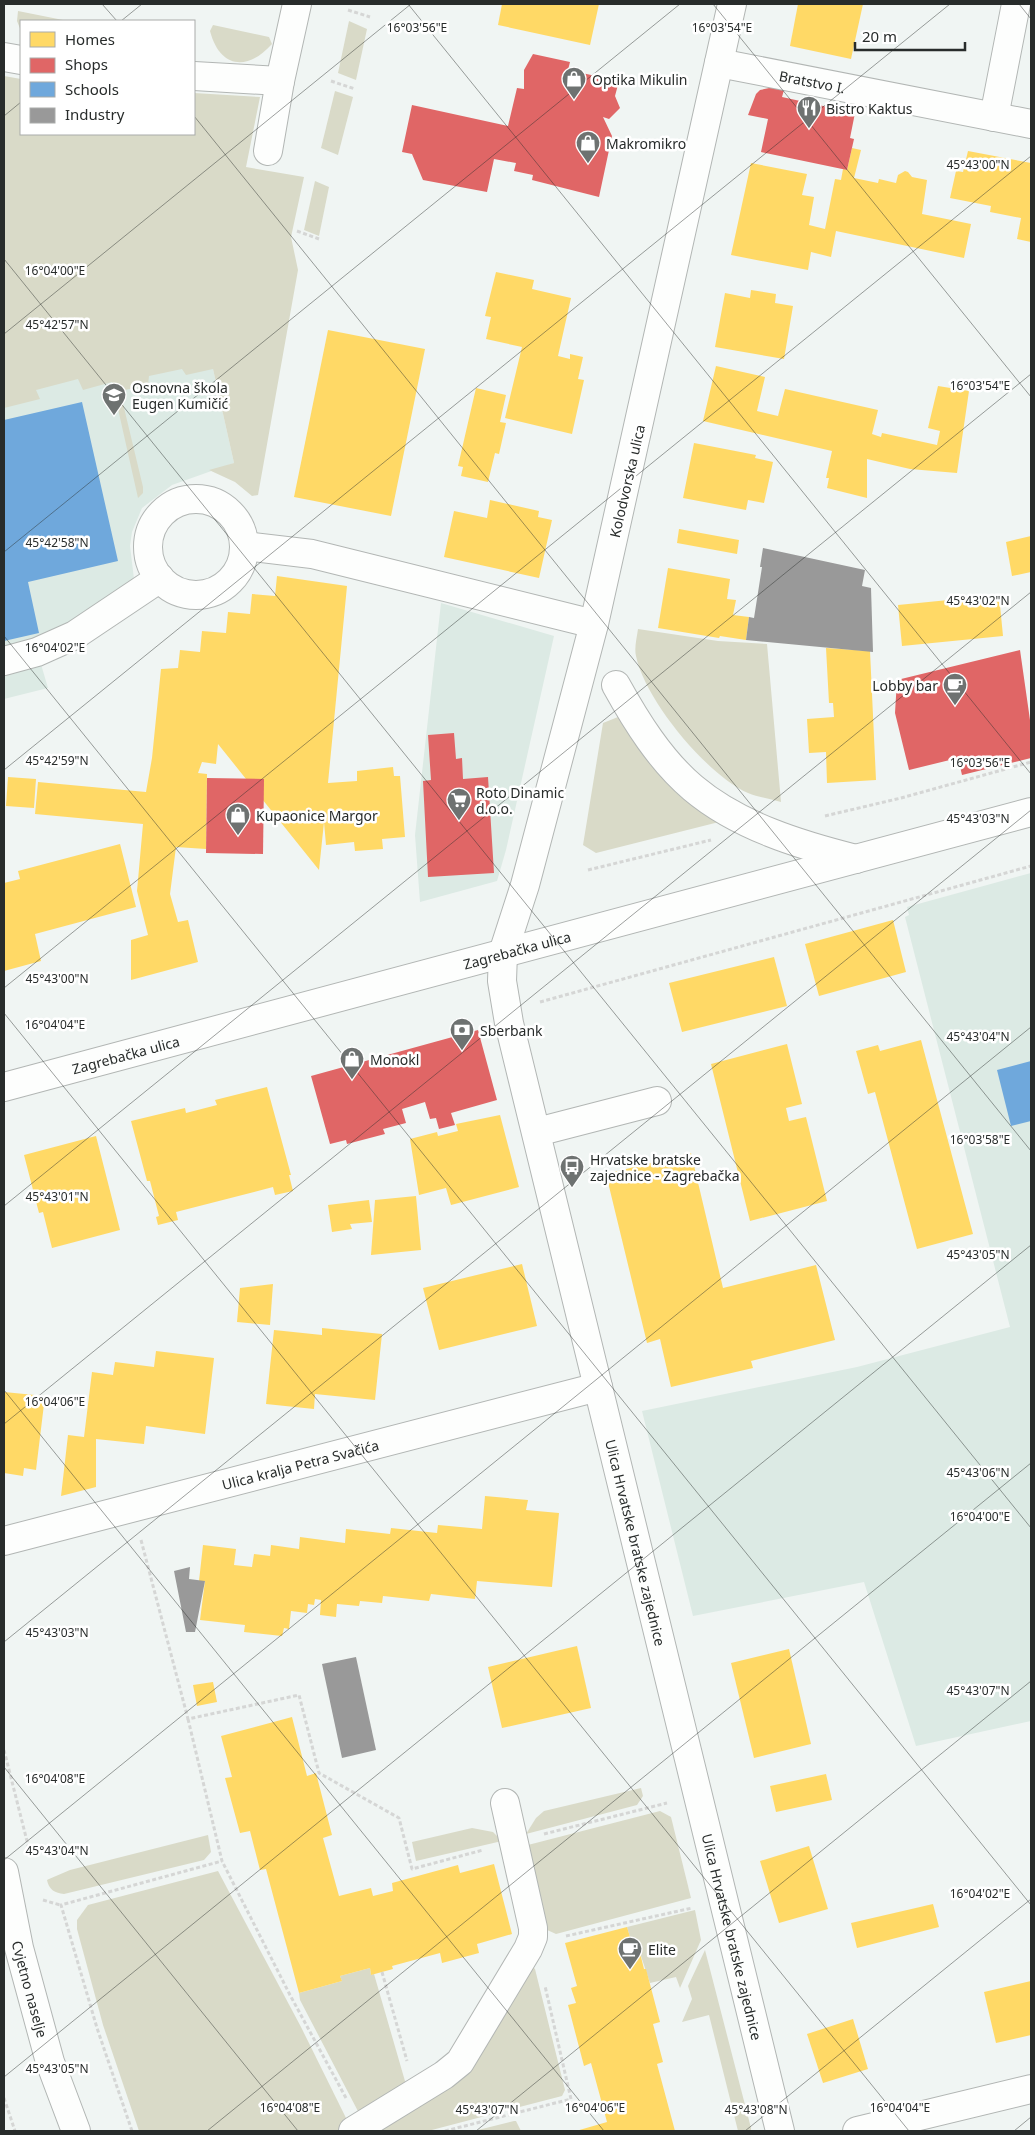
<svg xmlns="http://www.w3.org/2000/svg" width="1035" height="2135" font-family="'Noto Sans',sans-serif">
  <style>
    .built { fill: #dceae4 }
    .green { fill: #d9dac8 }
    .homes { fill: #ffd966 }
    .shops { fill: #e06666 }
    .schools { fill: #6fa8dc }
    .industry { fill: #999 }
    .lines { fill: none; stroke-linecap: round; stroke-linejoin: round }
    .minor-casing { stroke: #b2b6b4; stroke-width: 30 }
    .major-casing { stroke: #b2b6b4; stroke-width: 30 }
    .path { stroke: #d5d6d5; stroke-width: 3; stroke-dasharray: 4 2.5; stroke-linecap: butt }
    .minor { stroke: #fdfefd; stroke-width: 28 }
    .major { stroke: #fdfefd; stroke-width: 28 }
    .ticks { fill: none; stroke: #282c2b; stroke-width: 1; stroke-opacity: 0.45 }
    .labels { text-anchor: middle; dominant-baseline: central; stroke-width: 5; stroke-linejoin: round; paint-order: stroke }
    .poi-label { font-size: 14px; fill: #282c2b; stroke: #fff; text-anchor: start }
    .street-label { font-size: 14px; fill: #282c2b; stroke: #fff }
    .ticks-label { font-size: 12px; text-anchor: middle; fill: #282c2b; stroke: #fff; stroke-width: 5; stroke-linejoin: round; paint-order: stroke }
  </style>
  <rect width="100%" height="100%" fill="#f0f5f3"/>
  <g class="built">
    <path d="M4,81L21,134H194L213,369L234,463L172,485L142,508L132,532L130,546L134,579L130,585L35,644L48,688L4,699Z"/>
    <path d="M441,603L554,636L506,850L497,881L420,902L415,835Z"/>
    <path d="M1031,873V1721L916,1746L864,1582L693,1616L642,1411L857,1367L1010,1327L905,917L909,915L907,907Z"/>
  </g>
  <g class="green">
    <path d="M18,11L68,21H21V31L17,21Z"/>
    <path d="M349,21L367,29L356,80L338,73Z"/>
    <path d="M213,25L269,37L272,44C248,71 220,69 210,31Z"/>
    <path d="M4,76L21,79V134H194V93L260,97L246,167L304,177L291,237L298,270L258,495L252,496L235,482L209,470L234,463L213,369L186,375L182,369L149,376L148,385L120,391L143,487V493L138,498L112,382L83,390L78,379L36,390L40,399L4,408Z"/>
    <path d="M335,91L353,97L338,155L321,148Z"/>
    <path d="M315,181L329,187L319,236L304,230Z"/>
    <path d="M638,629L718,641L767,644L781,802C770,799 758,797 748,793C707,775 645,700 636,656C634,648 637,637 638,629Z"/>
    <path d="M618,717L651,764L682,798L719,822L596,853L583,845L603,723Z"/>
    <path d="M641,1788L643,1796L637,1805L526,1834L536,1818L544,1811Z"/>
    <path d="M660,1811L671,1817L691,1898L556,1934L545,1929L524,1846Z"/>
    <path d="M472,1828L493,1832L502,1841L416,1861L412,1842Z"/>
    <path d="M208,1835L211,1852L204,1860L64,1894C55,1893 49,1890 47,1880L49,1879L70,1870Z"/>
    <path d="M218,1871L301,2027L349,2124L337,2131H139L103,2025L77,1929V1920L88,1905Z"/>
    <path d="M695,1910L701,1940L680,1988L676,1977L650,1983L640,1953L635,1954L627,1927Z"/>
    <path d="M705,1950L751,2128V2131H738L709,2015L682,2022L692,1999L688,1986Z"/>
    <path d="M532,1966L535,1969L565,2090L562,2096L428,2131H370L457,2074Z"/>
    <path d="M370,1968L371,1975L374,1974L407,2088L361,2117L300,2000L299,1993L342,1981L340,1976Z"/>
    <path d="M516,2121L521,2131H474L514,2121Z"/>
  </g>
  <g class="homes">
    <path d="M502,4H599L590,45L498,25Z"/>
    <path d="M798,4H863L851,59L790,46Z"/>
    <path d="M852,148L861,150L854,178L878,183L879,179L896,183L898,175L905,171L908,172L912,177L927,180L922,214L971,224L964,258L836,231L831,257L811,252L808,270L731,255L751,163L807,174L802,195L814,197L809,225L825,229L835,179L841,180L843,169L847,170Z"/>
    <path d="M968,151L1031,163V242L1017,239L1021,218L990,212L991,206L950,198L956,171L963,172Z"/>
    <path d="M496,272L534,280L532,289L571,298L558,356L570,359V354L583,357L578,379L584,380L572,434L505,418L522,347L486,339L491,317L485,316Z"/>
    <path d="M751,290L776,294L775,303L793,306L784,359L715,347L725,293L750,298Z"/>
    <path d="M328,330L425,349L391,516L294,497Z"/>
    <path d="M716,366L765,377L757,411L778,416L785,389L878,410L872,434L881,437L882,433L937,445L940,431L928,428L938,386L969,391L957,473L910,469L867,459V498L827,488L829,478H826L832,451L703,421Z"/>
    <path d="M476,388L506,395L500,422L506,423L499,454L495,453L488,482L461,476L463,467L458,466Z"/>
    <path d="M694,443L756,455L755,458L773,462L764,503L748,500L746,510L683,498Z"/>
    <path d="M490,500L539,511L538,517L552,520L539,578L444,557L454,511L487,518Z"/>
    <path d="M679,529L739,540L737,554L677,543Z"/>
    <path d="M1031,536V572L1012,576L1006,542Z"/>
    <path d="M668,568L730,579L727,599L736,600L733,615L749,617L746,640L720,636L719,638L658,628Z"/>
    <path d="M277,576L347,586L328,783L357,781V771L393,767L394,776H400L405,837L382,839L383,849L355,851L354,842L326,845L324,822L319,870L218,744L216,764L202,762L198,773L207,774L206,849L176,847L170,894L178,922L188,920L198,962L131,980V940L148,935L137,891L143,824L35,814L38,782L146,792L152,758L161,669L178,668L180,650L200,652L202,631L226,633L228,612L250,614L252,594L275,596Z"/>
    <path d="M999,595L1003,636L902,646L898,605Z"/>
    <path d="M826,648L870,651L876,780L827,783L826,752L809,753L807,719L834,717L833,703H829Z"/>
    <path d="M8,777L36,779L34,808L6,806Z"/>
    <path d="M120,844L136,907L35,934L41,961L4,971V883L20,879L18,871Z"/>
    <path d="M893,920L906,972L819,996L805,944Z"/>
    <path d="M774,957L787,1006L682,1032L669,983Z"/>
    <path d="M921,1040L973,1234L917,1249L875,1092L868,1094L856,1051L878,1045L880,1051Z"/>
    <path d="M787,1044L802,1104L786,1108L789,1121L806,1117L827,1201L750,1221L711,1064Z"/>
    <path d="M267,1087L291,1175H289L293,1191L275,1195L273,1187L176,1212L178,1220L158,1225L156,1217L159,1216L150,1181H147L131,1121L185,1108L186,1113L217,1105L215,1100Z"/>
    <path d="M500,1115L519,1187L451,1205L446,1188L419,1195L410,1139L437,1132L438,1136L458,1131L456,1124Z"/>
    <path d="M96,1136L120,1230L52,1248L43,1212L39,1213L24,1155Z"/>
    <path d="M691,1153L723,1288L816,1265L835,1340L751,1361L753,1368L671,1387L660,1339L647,1343L606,1174Z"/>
    <path d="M416,1196L421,1250L371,1255L375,1200Z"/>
    <path d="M369,1200L372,1222L350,1224L352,1229L332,1232L328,1205Z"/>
    <path d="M522,1264L537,1326L439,1350L423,1288Z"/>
    <path d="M273,1284L270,1325L237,1322L240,1288Z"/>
    <path d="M322,1328L382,1334L375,1400L315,1394L314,1409L266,1404L274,1330L322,1335Z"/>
    <path d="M156,1351L214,1358L205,1434L146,1426L144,1444L96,1439V1487L61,1496L68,1435L84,1437L92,1372L113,1375L115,1362L154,1367Z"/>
    <path d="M4,1392L45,1396L36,1470L24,1468L23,1476L4,1473Z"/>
    <path d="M485,1496L528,1500L526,1510L559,1513L552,1587L477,1581L475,1599L431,1594L429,1601L383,1596L382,1603L360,1601L359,1606L337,1604L336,1617L320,1615L321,1600L315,1599L314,1605L308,1604L307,1613L291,1611L289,1629L284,1628L282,1636L244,1632L245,1625L200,1620L205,1581H199L203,1545L236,1549L234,1565L252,1567L254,1554L270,1556L271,1545L299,1549L300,1537L345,1543L346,1529L390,1534L391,1528L437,1533L438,1525L482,1529Z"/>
    <path d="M577,1646L591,1708L502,1728L488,1667Z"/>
    <path d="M789,1649L811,1744L754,1758L731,1663Z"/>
    <path d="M213,1682L217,1702L197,1706L193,1685Z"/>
    <path d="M292,1717L307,1776L316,1773L332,1835L323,1838L339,1896L371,1888L373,1896L393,1891L392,1883L458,1865L460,1873L494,1864L512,1934L477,1944L479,1953L442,1963L440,1953L392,1966L393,1969L371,1975L370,1968L340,1976L342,1981L299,1993L266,1869L260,1870L250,1831L240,1833L225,1778L232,1777L221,1736Z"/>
    <path d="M826,1774L832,1800L776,1812L770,1786Z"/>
    <path d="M809,1846L828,1909L779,1923L760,1861Z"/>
    <path d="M933,1904L939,1927L857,1948L851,1923Z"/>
    <path d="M627,1927L635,1954L640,1953L644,1969H646L660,2022L653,2024L663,2062L657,2064L675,2131H576L607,2122L591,2063L584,2066L568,2005L576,2003L571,1988L577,1986L565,1943Z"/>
    <path d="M1031,1981V2035L996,2043L984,1992Z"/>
    <path d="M853,2019L868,2069L823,2083L807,2034Z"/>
  </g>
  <g class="shops">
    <path d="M533,54L570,62L568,70L619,81L615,96L620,108L609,119L603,117L612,136L599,197L532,180L533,175L514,171L516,163L494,159L487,192L423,180L412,154L402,152L412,105L508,126L517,88L524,89V70Z"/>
    <path d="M774,87L784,90L782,97L855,113L850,138L854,139L847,170L761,152L768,119L748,115L756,94L760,90Z"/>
    <path d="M1020,650L1031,727V758L962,775L958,758L909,770L895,713L897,680Z"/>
    <path d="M454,733L456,759L462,758L463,779L488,777L494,873L428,877L423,781L431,780L428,735Z"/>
    <path d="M207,778L264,779L263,854L206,853Z"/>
    <path d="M478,1030L497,1100L451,1113L455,1125L439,1129L436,1118L430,1119L425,1102L402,1109L406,1123L383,1129L385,1134L347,1144L346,1140L330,1144L311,1076Z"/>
  </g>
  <g class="schools">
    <path d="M82,402L118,561L28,582L39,633L4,641V420Z"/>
    <path d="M1031,1061V1121L1011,1126L997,1070Z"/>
  </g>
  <g class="industry">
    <path d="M763,548L865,570L862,586L871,588L873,652L746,640L749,617L754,618L762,567H760Z"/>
    <path d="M190,1567L189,1579L205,1581L195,1632H186L174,1571Z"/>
    <path d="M356,1657L376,1750L342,1758L322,1664Z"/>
  </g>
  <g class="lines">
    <defs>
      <g id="minor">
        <path id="s1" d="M732,4L594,624L525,885L503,953L502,981L509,1023L780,2131"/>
        <path d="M4,57L21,60"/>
        <path id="s2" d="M719,63L1031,124"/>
        <path d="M194,76L280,81"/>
        <path d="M994,117L1016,4"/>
        <path d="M268,151L280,81L297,4"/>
        <circle cx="196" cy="547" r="48"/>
        <path d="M244,546L312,554L594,624"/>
        <path d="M4,661L37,652L75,635L160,578"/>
        <path d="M616,685C636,721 660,760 693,788C738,826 800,845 856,859"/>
        <path d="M537,1132L657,1101"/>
        <path id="s3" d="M4,1541L598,1387"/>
        <path id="s4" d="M4,1872L19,1948L50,2062L76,2131"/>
        <path d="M353,2131L444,2075L460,2062L528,1949L533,1937V1928L505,1803"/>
        <path d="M857,2131L1031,2089"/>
      </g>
      <g id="major">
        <path id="s5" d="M4,1087L1031,812"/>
      </g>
    </defs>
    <use href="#minor" class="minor-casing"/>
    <use href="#major" class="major-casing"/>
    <g class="path">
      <path d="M348,10L370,17"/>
      <path d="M331,81L355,89"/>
      <path d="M297,231L319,239"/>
      <path d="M825,816L901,798L1031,762"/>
      <path d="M588,870L711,840"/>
      <path d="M540,1002L1031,866"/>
      <path d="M141,1540L188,1719L299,1695L319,1773L399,1818L412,1869L483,1850"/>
      <path d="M188,1719L222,1861L290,1995L346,2098"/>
      <path d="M4,1750L29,1849"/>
      <path d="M544,1834L667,1803"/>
      <path d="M43,1900L60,1905"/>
      <path d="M566,1936L692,1908"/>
      <path d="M382,1972L407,2061"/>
      <path d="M4,2098L15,2131"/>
      <path d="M132,2131L97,2028L61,1905L222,1861"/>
      <path d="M445,2131L571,2099L545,1986"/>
    </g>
    <use href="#minor" class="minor"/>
    <use href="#major" class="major"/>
  </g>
  <path class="ticks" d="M102,4L117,21M408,4L1031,774M713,4L1031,397M1019,4L1031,19M121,21L142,4M4,116L21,102M194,116L1031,1151M4,259L1031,1528M4,334L411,4M4,552L680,4M4,636L1031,1905M4,770L950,4M4,988L1031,156M4,1013L909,2131M4,1206L1031,374M4,1390L604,2131M4,1424L1031,592M4,1642L1031,810M4,1767L298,2131M4,1860L1031,1027M4,2077L1031,1245M207,2131L1031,1463M476,2131L1031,1681M745,2131L1031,1899M1014,2131L1031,2117"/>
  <defs>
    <symbol id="shop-pin" viewBox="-11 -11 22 30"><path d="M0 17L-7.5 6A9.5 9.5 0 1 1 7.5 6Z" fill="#6e7271" stroke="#fff"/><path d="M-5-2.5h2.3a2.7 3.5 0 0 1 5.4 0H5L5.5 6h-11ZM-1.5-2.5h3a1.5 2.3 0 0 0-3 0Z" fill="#fff"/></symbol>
    <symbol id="restaurant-pin" viewBox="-11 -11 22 30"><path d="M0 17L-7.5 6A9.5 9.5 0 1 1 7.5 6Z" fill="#6e7271" stroke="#fff"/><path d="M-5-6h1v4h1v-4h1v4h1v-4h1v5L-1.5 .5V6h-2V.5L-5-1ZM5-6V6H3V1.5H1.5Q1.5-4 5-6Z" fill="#fff"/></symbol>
    <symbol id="school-pin" viewBox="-11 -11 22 30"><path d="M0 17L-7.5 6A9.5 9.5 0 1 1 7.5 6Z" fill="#6e7271" stroke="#fff"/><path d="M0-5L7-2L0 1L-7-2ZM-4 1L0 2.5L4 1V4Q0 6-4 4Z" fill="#fff"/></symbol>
    <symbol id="cafe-pin" viewBox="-11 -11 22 30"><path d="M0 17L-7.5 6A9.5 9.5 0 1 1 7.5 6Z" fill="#6e7271" stroke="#fff"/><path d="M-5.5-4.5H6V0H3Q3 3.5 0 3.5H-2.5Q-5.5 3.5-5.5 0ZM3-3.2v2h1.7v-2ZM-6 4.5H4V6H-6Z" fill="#fff"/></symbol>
    <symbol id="supermarket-pin" viewBox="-11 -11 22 30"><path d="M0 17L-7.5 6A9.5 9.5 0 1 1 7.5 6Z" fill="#6e7271" stroke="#fff"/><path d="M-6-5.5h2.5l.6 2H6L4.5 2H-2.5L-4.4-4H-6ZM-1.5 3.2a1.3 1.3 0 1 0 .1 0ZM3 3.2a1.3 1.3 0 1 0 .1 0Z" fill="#fff"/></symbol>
    <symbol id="bank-pin" viewBox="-11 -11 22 30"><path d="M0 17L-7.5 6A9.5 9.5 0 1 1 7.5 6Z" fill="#6e7271" stroke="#fff"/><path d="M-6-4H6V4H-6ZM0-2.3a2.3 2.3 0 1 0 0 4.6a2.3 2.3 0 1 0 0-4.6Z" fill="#fff"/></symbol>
    <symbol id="bus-pin" viewBox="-11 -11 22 30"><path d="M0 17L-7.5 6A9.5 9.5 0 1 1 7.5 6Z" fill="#6e7271" stroke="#fff"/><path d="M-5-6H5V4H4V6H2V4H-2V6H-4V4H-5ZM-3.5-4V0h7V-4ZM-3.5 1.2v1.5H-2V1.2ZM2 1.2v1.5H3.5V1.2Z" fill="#fff"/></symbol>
  </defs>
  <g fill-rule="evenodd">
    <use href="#shop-pin" x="560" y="65" width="28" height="38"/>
    <use href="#restaurant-pin" x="795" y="94" width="28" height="38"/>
    <use href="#shop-pin" x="574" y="129" width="28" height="38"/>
    <use href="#school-pin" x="100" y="381" width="28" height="38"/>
    <use href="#cafe-pin" x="941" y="671" width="28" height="38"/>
    <use href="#supermarket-pin" x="445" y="786" width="28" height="38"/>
    <use href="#shop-pin" x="224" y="801" width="28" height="38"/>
    <use href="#bank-pin" x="448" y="1016" width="28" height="38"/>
    <use href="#shop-pin" x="338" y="1045" width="28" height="38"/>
    <use href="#bus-pin" x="558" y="1153" width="28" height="38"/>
    <use href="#cafe-pin" x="616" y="1935" width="28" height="38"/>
  </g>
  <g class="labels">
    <g class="poi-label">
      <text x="592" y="79">Optika Mikulin</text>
      <text x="826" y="108">Bistro Kaktus</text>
      <text x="606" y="143">Makromikro</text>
      <text x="132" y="387">Osnovna škola<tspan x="132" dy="16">Eugen Kumičić</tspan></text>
      <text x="938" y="685" text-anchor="end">Lobby bar</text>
      <text x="476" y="792">Roto Dinamic<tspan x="476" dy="16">d.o.o.</tspan></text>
      <text x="256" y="815">Kupaonice Margor</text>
      <text x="480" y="1030">Sberbank</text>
      <text x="370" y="1059">Monokl</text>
      <text x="590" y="1159">Hrvatske bratske<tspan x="590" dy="16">zajednice - Zagrebačka</tspan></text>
      <text x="648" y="1949">Elite</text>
    </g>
    <g class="street-label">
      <text stroke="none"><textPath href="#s2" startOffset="95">Bratstvo I.</textPath></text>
      <text transform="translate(627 481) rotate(-77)">Kolodvorska ulica</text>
      <text stroke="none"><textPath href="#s5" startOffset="531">Zagrebačka ulica</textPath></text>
      <text stroke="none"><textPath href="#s5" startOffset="126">Zagrebačka ulica</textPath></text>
      <text stroke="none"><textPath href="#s3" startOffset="306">Ulica kralja Petra Svačića</textPath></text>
      <text stroke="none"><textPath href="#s1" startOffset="1582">Ulica Hrvatske bratske zajednice</textPath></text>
      <text stroke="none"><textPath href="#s1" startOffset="1988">Ulica Hrvatske bratske zajednice</textPath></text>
      <text stroke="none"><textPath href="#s4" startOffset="120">Cvjetno naselje</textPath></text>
    </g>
  </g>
  <g class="ticks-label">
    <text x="722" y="32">16°03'54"E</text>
    <text x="417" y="32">16°03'56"E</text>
    <text x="978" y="169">45°43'00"N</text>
    <text x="55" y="275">16°04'00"E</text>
    <text x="57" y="329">45°42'57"N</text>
    <text x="980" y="390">16°03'54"E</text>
    <text x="57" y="547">45°42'58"N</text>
    <text x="978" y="605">45°43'02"N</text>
    <text x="55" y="652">16°04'02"E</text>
    <text x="57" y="765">45°42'59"N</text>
    <text x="980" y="767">16°03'56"E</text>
    <text x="978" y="823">45°43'03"N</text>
    <text x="57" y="983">45°43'00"N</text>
    <text x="55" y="1029">16°04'04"E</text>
    <text x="978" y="1041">45°43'04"N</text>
    <text x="980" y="1144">16°03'58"E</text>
    <text x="57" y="1201">45°43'01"N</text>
    <text x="978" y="1259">45°43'05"N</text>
    <text x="55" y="1406">16°04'06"E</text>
    <text x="978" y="1477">45°43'06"N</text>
    <text x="980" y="1521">16°04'00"E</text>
    <text x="57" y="1637">45°43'03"N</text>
    <text x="978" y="1695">45°43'07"N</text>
    <text x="55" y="1783">16°04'08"E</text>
    <text x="57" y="1855">45°43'04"N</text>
    <text x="980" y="1898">16°04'02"E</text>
    <text x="57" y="2073">45°43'05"N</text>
    <text x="290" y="2112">16°04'08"E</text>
    <text x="595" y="2112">16°04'06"E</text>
    <text x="900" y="2112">16°04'04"E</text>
    <text x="487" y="2114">45°43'07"N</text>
    <text x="756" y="2114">45°43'08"N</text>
  </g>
  <rect width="1035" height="2135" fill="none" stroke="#282c2b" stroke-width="10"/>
  <rect x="20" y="20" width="175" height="115" fill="#ffffff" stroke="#a9abaa"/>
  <rect x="30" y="32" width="25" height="15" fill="#ffd966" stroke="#a9abaa"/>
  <text x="65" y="45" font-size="15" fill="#282c2b">Homes</text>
  <rect x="30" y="58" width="25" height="15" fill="#e06666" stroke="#a9abaa"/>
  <text x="65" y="70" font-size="15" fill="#282c2b">Shops</text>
  <rect x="30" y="82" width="25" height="15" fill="#6fa8dc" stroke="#a9abaa"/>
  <text x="65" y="95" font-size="15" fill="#282c2b">Schools</text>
  <rect x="30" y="108" width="25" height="15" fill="#999999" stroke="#a9abaa"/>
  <text x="65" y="120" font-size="15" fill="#282c2b">Industry</text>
  <path d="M855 42v8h110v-8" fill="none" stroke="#282c2b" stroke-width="2.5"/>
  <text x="862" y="42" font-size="15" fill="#282c2b" stroke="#ffffff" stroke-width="4" paint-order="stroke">20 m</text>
</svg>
